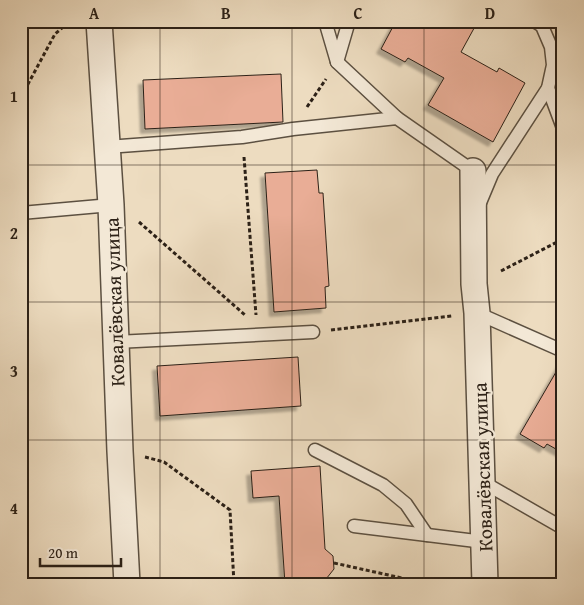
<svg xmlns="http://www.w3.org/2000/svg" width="584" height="605" font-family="'Gentium Book Plus',serif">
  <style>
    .building { fill: #e9ad96; stroke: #2c2117; filter: url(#shadow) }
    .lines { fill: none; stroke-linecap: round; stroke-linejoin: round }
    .service-casing { stroke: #5c5041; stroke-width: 15 }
    .minor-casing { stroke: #5c5041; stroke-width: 28 }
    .path { stroke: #2c2117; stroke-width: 3; stroke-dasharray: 4 2.5; stroke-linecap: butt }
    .service { stroke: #f3e8d6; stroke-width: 12 }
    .minor { stroke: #f3e8d6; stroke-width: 25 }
    .grid { fill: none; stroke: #2c2117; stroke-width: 1; stroke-opacity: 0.55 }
    .labels { text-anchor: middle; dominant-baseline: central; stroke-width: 4.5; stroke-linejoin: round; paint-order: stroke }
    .street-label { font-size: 20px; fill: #2c2117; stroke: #f3e8d6 }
    .neatline { fill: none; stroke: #2c2117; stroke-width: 2 }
    .grid-label { font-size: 16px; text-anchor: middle; font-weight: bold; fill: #2c2117 }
  </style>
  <defs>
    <filter id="shadow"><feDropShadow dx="-4.5" dy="4.5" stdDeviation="1" flood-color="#0004"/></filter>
  </defs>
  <rect width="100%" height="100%" fill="#eddcc0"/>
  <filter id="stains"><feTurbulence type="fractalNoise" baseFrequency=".004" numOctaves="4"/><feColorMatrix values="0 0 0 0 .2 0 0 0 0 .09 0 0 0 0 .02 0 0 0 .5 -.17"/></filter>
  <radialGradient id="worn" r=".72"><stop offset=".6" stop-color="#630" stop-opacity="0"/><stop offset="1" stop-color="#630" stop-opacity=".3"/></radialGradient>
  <g class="building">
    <path d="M396,21H478L461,52L497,72L499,68L525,83L493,142L428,105L444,78L408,58L405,62L381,49Z"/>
    <path d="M281,74L283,122L145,129L143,80Z"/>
    <path d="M317,170L319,193H323L329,286L325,287L326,308L274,312L265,173Z"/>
    <path d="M298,357L301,406L160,416L157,366Z"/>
    <path d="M563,360V453L547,444L544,448L520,434Z"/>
    <path d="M320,466L325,549L333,556L334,569L322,584H285L279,496L253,498L251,471Z"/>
  </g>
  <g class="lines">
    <defs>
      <g id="service">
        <path d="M325,21L337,62L397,118"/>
        <path d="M337,62L349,21"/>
        <path d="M548,88L563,128"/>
        <path d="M107,147L242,137L293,129L397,118L473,171"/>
        <path d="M479,205L492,174L548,88L553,65L551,47L542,26L534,21"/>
        <path d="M21,213L111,205"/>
        <path d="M477,313L563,351"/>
        <path d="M116,342L313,332"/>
        <path d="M315,450L383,485L406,504L427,535"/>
        <path d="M481,481L563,528"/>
        <path d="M354,526L484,542"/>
      </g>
      <g id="minor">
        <path d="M99,21L111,205L120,451L127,584"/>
        <path d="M473,171L474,284L477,313L485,584"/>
      </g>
    </defs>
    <use href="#service" class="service-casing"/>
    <use href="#minor" class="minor-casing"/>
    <g class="path">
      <path d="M21,103L28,84L55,34L70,21"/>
      <path d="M307,107L326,79"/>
      <path d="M244,157L256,315"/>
      <path d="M139,222L245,315"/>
      <path d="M501,271L563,239"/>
      <path d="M331,330L452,316"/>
      <path d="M145,457L164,462L230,510L234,584"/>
      <path d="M334,563L429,584"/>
    </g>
    <use href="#service" class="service"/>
    <use href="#minor" class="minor"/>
  </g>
  <path class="grid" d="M160,21V584M292,21V584M424,21V584M21,165H563M21,302H563M21,440H563"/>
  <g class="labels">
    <g class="street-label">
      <text transform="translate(114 302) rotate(-92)">Ковалёвская улица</text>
      <text transform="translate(482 467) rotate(-92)">Ковалёвская улица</text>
    </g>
  </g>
  <rect width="584" height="605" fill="none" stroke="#eddcc0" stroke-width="55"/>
  <path d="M40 558v8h81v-8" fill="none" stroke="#2c2117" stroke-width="2.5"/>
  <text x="48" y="558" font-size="15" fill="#2c2117" stroke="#f3e8d6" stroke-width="4" paint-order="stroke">20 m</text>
  <rect x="28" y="28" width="528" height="550" class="neatline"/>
  <g class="grid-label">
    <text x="94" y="19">A</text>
    <text x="226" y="19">B</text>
    <text x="358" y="19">C</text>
    <text x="490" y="19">D</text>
    <text x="14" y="102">1</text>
    <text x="14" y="239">2</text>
    <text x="14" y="377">3</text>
    <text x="14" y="514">4</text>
  </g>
  <rect width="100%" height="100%" filter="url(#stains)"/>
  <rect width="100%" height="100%" fill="url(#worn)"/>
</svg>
